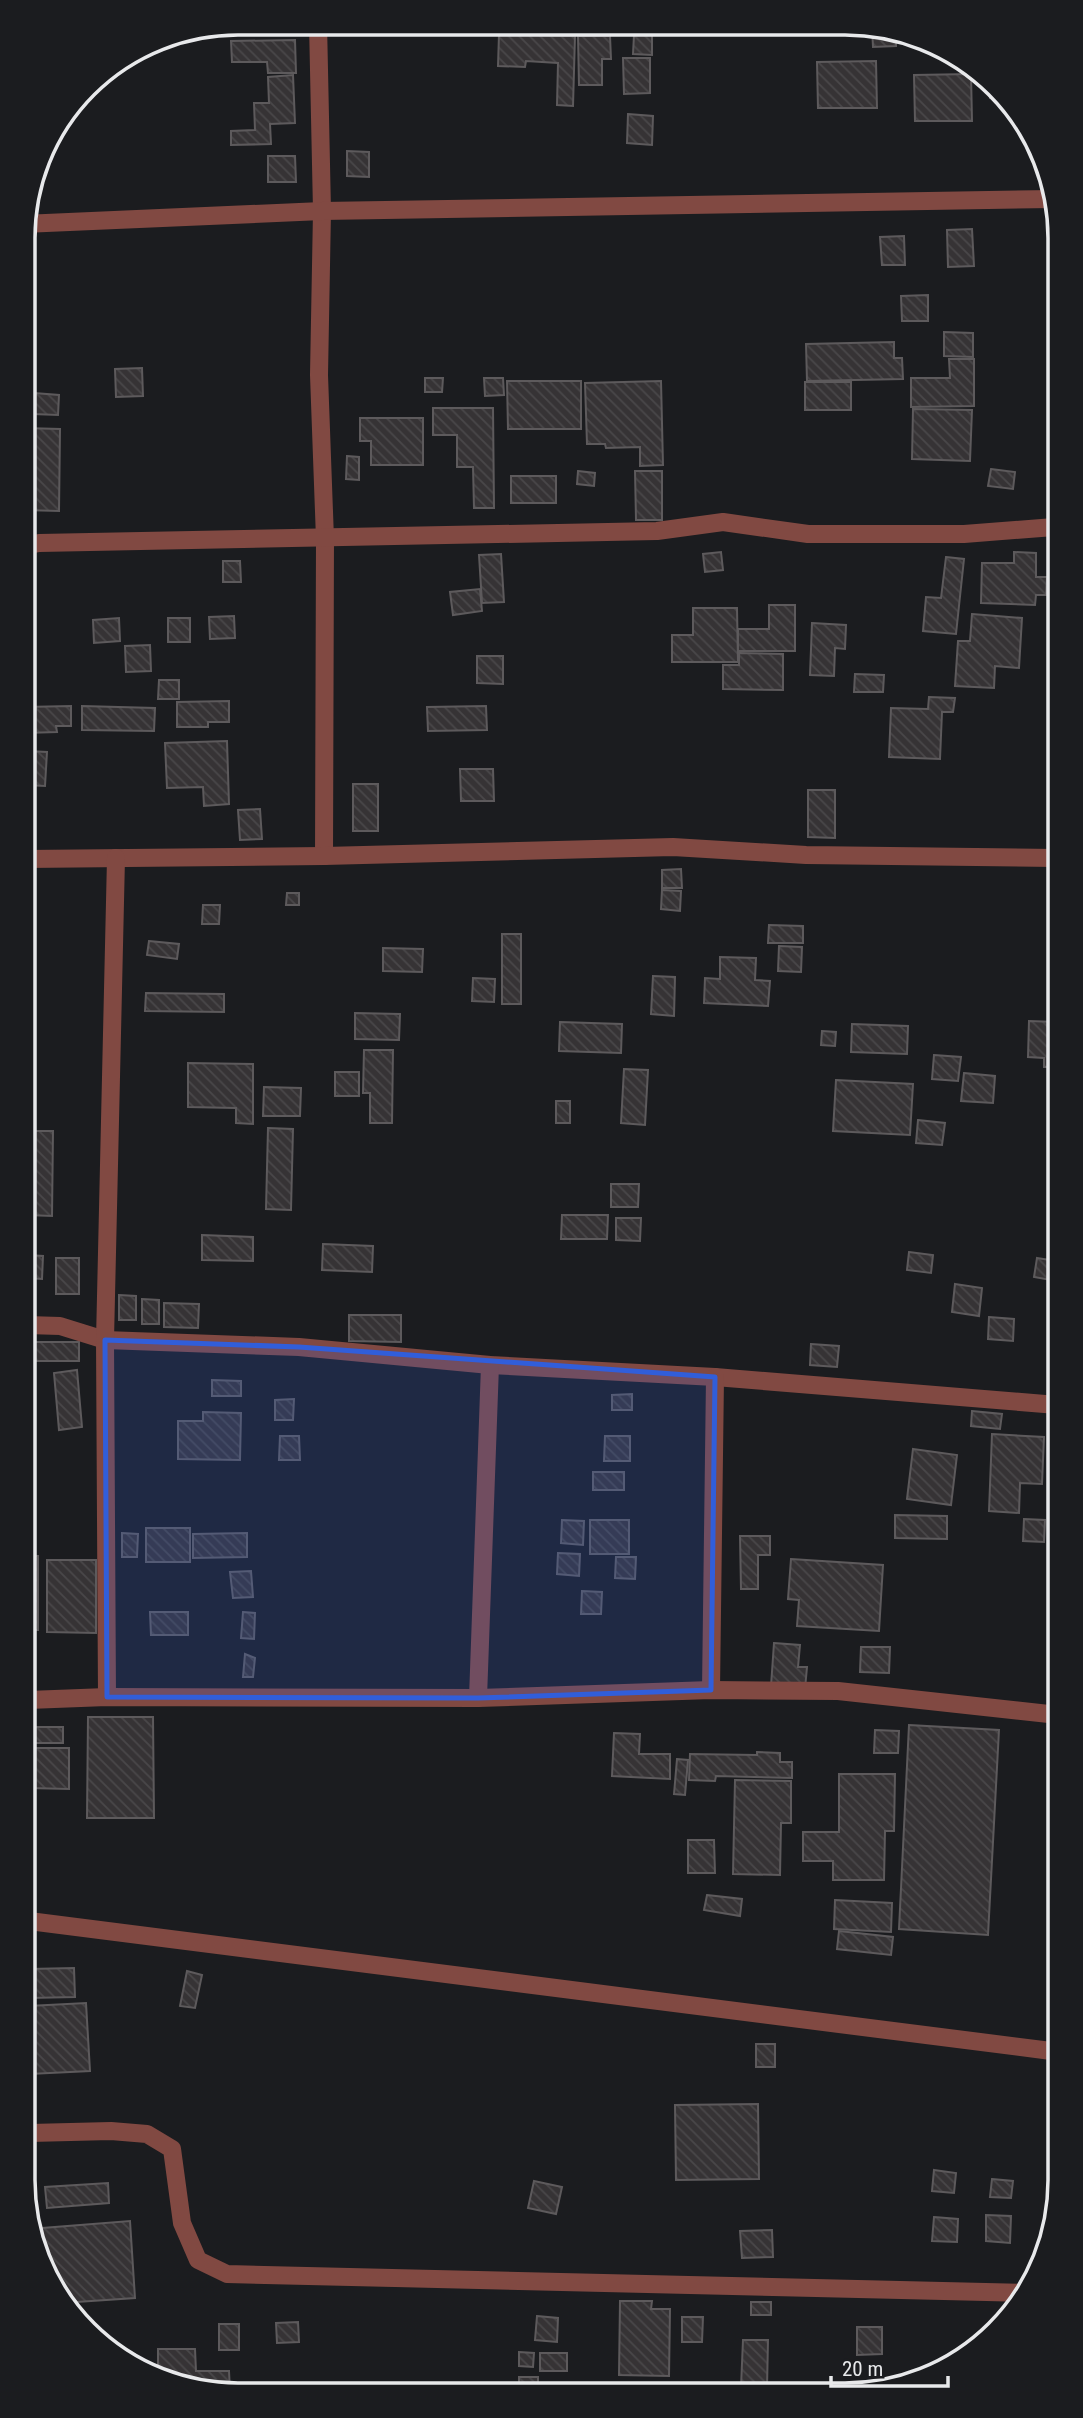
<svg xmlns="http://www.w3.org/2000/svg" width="1083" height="2418" font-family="'Roboto Condensed',sans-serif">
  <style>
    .building { fill: url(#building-back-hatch); stroke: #5d5a5c; stroke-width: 2 }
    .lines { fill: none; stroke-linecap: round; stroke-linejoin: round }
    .street { stroke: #814942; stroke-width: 18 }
    .marked { fill: #315eda; fill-opacity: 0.2; stroke: #315eda; stroke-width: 5; stroke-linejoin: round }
    .rim { fill: none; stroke: #e8e9eb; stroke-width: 3.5 }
  </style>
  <defs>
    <pattern id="building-back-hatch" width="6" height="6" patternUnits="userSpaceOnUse" patternTransform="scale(1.75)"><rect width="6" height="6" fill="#363335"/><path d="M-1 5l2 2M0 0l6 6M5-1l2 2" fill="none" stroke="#494749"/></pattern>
  </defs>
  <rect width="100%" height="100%" fill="#1b1c1f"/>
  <g class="building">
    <path d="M502,24L526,25V33L502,32Z"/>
    <rect x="633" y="25" width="44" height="7"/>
    <rect x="779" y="26" width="26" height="4"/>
    <path d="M872,27H888L896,31V46L873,47Z"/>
    <path d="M499,34L575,36L573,106L557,105L558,63L526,61L525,67L498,66Z"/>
    <path d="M634,35H652V55L633,54Z"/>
    <path d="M578,36H610L611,59H602V85H579Z"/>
    <path d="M295,40L296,73H268L267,62H232L231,41Z"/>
    <path d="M623,58H650V93L624,94Z"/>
    <path d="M876,61L877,108H818L817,62Z"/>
    <path d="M971,74L972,121H915L914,75Z"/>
    <path d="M293,75L295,123L270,124L271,144L231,145V131L255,130L254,103H269L268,77Z"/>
    <path d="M990,79L1005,98H990Z"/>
    <path d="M628,114L653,116L652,145L627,143Z"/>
    <path d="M347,151L369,152V177L347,176Z"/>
    <path d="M268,156H295L296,182H268Z"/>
    <path d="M972,229L974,266L948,267L947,230Z"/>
    <path d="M904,236L905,265H882L880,237Z"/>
    <path d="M928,295V321H902L901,296Z"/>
    <path d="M944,332L973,333V357L944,356Z"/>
    <path d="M894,342V358H902L903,379L807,381L806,344Z"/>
    <path d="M949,359H974V406L911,407V378H950Z"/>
    <path d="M142,368L143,396L116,397L115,369Z"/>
    <path d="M425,378H443L442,392H425Z"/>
    <path d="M484,378H503L504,395L485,396Z"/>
    <path d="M507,381H581V429H508Z"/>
    <path d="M661,381L663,465L640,466V447L606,448L605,444H587L585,383Z"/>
    <rect x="805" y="382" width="46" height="28"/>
    <path d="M34,393L59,395L58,415L33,414Z"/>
    <path d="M433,408H493L494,508H474L473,467H457V435H433Z"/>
    <path d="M913,409L972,410L970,461L912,459Z"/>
    <path d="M360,418H423V465H371V441H360Z"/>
    <path d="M24,428L60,429L59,511L24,510Z"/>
    <path d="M347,456L359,457V480L346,479Z"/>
    <path d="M991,469L1015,472L1013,489L988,486Z"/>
    <path d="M578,471L595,473L594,486L577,484Z"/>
    <path d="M635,471H662V520H636Z"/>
    <rect x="511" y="476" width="45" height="27"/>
    <path d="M721,552L723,570L705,572L703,554Z"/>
    <path d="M1014,552L1036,553V577H1047L1046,595H1036L1035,605L981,603L982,563H1014Z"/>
    <path d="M501,554L504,602L482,603L479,555Z"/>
    <path d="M946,557L964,559L956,634L923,631L926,597L941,598Z"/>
    <path d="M223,561H240L241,582H223Z"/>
    <path d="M480,589L482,611L453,615L450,592Z"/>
    <path d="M769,605H795V651H738V629H769Z"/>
    <path d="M693,608H737L738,662H672V635H693Z"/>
    <path d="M972,614L1022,618L1019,668L995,666L994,688L955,686L958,641H970Z"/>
    <path d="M234,616L235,638L210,639L209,617Z"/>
    <path d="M119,618L120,641L94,643L93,620Z"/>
    <rect x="168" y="618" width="22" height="24"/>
    <path d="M812,623L846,625L845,649L835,648L834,676L810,675Z"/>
    <path d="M150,645L151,671L126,672L125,646Z"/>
    <path d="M739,653L783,654V690L723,689V665H739Z"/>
    <path d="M477,656H503V684L477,683Z"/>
    <path d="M855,674L884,675L883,692H854Z"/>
    <path d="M159,680H179V699H158Z"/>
    <path d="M929,697L955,698L953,712H942L940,759L889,757L891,708L928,709Z"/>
    <path d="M229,701V722H208V727H177V702Z"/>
    <path d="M71,706V726H56L57,732L25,733V707Z"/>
    <path d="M82,706L155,708L154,731L82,730Z"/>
    <path d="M486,706L487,730L428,731L427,707Z"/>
    <path d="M227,741L229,804L204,806L203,787L167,788L165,743Z"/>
    <path d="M27,751L47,752L45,786L25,785Z"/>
    <path d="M460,769H493L494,801H461Z"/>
    <rect x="353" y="784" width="25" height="47"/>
    <path d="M808,790H835V838L808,837Z"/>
    <path d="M260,809L262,839L240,840L238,810Z"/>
    <path d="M681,869L682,888H662V870Z"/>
    <path d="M662,890L681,891L680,911L661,909Z"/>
    <path d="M287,893H299V905H286Z"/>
    <path d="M203,905H220L219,924H202Z"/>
    <path d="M769,925L803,926V943H768Z"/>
    <rect x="502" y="934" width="19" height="70"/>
    <path d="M149,941L179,944L177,959L147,955Z"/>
    <path d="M779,946L802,947L801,972L778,971Z"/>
    <path d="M383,948L423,949L422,972L383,971Z"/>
    <path d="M720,957L756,958L755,980L770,981L768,1006L704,1003L705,978L720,979Z"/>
    <path d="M653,976L675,977L674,1016L651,1014Z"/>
    <path d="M473,978L495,979L494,1002L472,1001Z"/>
    <path d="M146,993L224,994V1012L145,1011Z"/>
    <path d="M355,1013L400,1014L399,1040L355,1039Z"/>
    <path d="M1029,1021L1056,1022V1067H1044V1058L1028,1057Z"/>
    <path d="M560,1022L622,1024L621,1053L559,1051Z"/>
    <path d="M852,1024L908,1026L907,1054L851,1052Z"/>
    <path d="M822,1031L836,1032L835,1046L821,1045Z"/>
    <path d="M364,1050H393L392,1123H370V1093H363Z"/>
    <path d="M934,1055L961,1057L958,1081L932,1079Z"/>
    <path d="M188,1063L253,1064V1124L236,1123V1108L188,1107Z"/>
    <path d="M624,1069L648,1070L645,1125L621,1123Z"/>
    <rect x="335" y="1072" width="24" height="24"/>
    <path d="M964,1073L995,1076L993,1103L961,1101Z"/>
    <path d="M836,1080L913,1084L910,1135L833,1131Z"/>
    <path d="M264,1087L301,1088L300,1116H263Z"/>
    <rect x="556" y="1101" width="14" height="22"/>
    <path d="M918,1120L945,1123L942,1145L916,1143Z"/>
    <path d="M268,1128L293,1129L291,1210L266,1209Z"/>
    <path d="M26,1131H53L52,1216L27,1215Z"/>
    <path d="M611,1184H639L638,1207H611Z"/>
    <path d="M562,1215H608L607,1239H561Z"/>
    <path d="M616,1218H641L640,1241L616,1240Z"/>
    <path d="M202,1235L253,1237V1261L202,1260Z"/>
    <path d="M323,1244L373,1246L372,1272L322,1270Z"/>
    <path d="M909,1252L933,1255L931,1273L907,1270Z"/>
    <path d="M27,1255L43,1256L42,1279L27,1278Z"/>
    <rect x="56" y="1258" width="23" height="36"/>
    <path d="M1037,1258L1057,1261V1281L1034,1277Z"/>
    <path d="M955,1284L982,1288L979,1316L952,1312Z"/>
    <path d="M119,1295L136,1296V1320H119Z"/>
    <path d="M142,1299L159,1300V1324H142Z"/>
    <path d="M164,1303L199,1304L198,1328L164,1327Z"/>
    <path d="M349,1315H401V1342L349,1341Z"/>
    <path d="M989,1317L1014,1319L1013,1341L988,1339Z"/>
    <rect x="27" y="1342" width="52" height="19"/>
    <path d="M811,1344L839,1346L837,1367L810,1365Z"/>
    <path d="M77,1370L82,1427L59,1430L54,1373Z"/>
    <path d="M212,1380L241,1381V1396H212Z"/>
    <path d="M632,1394V1410H612V1395Z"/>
    <path d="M294,1399L293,1420H275V1400Z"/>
    <path d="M972,1411L1002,1414L1000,1429L971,1426Z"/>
    <path d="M203,1412L241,1413L240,1460L178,1459V1421H203Z"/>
    <path d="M992,1434L1044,1437L1042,1484L1020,1483L1019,1513L989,1511Z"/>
    <path d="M280,1436H299L300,1460H279Z"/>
    <path d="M605,1436H630V1461H604Z"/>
    <path d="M913,1449L957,1455L951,1505L907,1499Z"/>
    <rect x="593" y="1472" width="31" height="18"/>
    <path d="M895,1515L947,1516V1539L895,1538Z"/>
    <path d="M1024,1519L1045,1520L1044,1542L1023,1541Z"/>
    <path d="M562,1520L584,1521L583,1545L561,1543Z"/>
    <rect x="590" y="1520" width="39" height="34"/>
    <rect x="146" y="1528" width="44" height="34"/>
    <path d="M122,1533L138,1534L137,1557H122Z"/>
    <path d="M247,1533V1557L193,1558V1534Z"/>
    <path d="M740,1536H770V1555H758V1589H741Z"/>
    <path d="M558,1553L580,1554L579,1576L557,1574Z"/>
    <rect x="28" y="1556" width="10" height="74"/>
    <path d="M616,1557H636L635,1579L615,1578Z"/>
    <path d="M791,1559L883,1565L879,1631L797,1626L799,1600L788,1599Z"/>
    <path d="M47,1560H96V1633L47,1632Z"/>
    <path d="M251,1571L253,1597L233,1598L230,1572Z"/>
    <path d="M582,1591L602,1592L601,1614H581Z"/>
    <path d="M150,1612H188V1635H151Z"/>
    <path d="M243,1612L255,1613L254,1639L241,1638Z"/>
    <path d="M774,1643L800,1645L798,1667H807L805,1689L771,1686Z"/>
    <path d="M861,1647H890L889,1673L860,1672Z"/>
    <path d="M245,1654L255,1658L253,1677H243Z"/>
    <path d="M88,1717H153L154,1818H87Z"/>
    <path d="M909,1725L999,1730L988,1935L899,1929Z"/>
    <rect x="28" y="1727" width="35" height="16"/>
    <path d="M875,1730L899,1731L898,1753H874Z"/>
    <path d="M614,1733L640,1734L639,1754H670V1779L612,1776Z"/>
    <path d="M28,1748H69V1789L29,1788Z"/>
    <path d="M757,1752L780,1753V1762H792V1778L716,1776L715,1781L689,1780L690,1754L757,1755Z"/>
    <path d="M677,1759L688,1760L685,1795L674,1794Z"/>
    <path d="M839,1774H895L894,1831H885L884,1880H833V1861H803V1832H839Z"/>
    <path d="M735,1780L791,1781V1823H781L780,1875L733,1874Z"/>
    <path d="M688,1840H714L715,1873H688Z"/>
    <path d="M707,1895L742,1899L740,1916L704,1910Z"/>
    <path d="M835,1900L892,1903L891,1932L834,1929Z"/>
    <path d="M839,1931L893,1937L891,1955L837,1949Z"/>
    <path d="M74,1968L75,1997L29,1998V1969Z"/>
    <path d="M187,1971L202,1975L195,2008L180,2006Z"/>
    <path d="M86,2003L90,2071L30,2074L29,2006Z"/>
    <rect x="756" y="2044" width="19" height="23"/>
    <path d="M758,2104L759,2179L676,2180L675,2105Z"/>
    <path d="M934,2170L956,2173L954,2193L932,2191Z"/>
    <path d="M30,2179L33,2207H30Z"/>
    <path d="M992,2179L1013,2181L1011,2198L990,2197Z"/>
    <path d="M534,2181L562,2187L556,2214L528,2208Z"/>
    <path d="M108,2183L109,2203L47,2208L45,2187Z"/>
    <path d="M986,2215L1011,2216L1010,2243L986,2241Z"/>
    <path d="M934,2217L958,2219L957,2242L932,2241Z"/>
    <path d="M130,2221L135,2298L62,2303L30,2236V2229Z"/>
    <path d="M772,2230L773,2257L742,2258L740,2231Z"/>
    <path d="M620,2301H652L651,2309H670L669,2376L619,2375Z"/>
    <rect x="751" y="2302" width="20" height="13"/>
    <path d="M537,2316L558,2318L557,2342L535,2340Z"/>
    <path d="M682,2317H703L702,2342H682Z"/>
    <path d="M298,2322L299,2342L277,2343L276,2323Z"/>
    <rect x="219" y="2324" width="20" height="26"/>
    <path d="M857,2327H882V2354L857,2355Z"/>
    <path d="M743,2340H768L767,2388L660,2389V2385L741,2387Z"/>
    <path d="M158,2349H195L196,2371H229L230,2391H196L158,2373Z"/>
    <path d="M519,2352L534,2353L533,2367L519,2366Z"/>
    <rect x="540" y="2353" width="27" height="18"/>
    <rect x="519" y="2377" width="19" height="13"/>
    <rect x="252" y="2387" width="54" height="4"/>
  </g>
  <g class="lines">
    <g class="street">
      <path d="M318,23L322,211L319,375L325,539L324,856"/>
      <path d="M23,224L322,211L1053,199"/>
      <path d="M24,546L39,543L657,531L723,522L808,534H964L1054,527"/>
      <path d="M25,859L324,856L673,847L806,855L1055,858"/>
      <path d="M27,1325L60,1326L105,1340L299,1347L490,1365L715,1377L1057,1405"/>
      <path d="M711,1690L715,1377"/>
      <path d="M107,1697L105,1340L116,858"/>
      <path d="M478,1698L490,1365"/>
      <path d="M28,1700L107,1697L478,1698L711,1690L838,1691L1058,1715"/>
      <path d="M29,1921L1059,2052"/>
      <path d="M30,2133L111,2131L147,2134L172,2149L182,2223L198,2260L227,2274L1025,2293"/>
    </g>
  </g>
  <path class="marked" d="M105,1340L299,1347L715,1377L711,1690L478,1698L107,1697Z"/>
  <path d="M0 0H1083V2418H0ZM238 35H845A203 203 0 0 1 1048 238V2180A203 203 0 0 1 845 2383H238A203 203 0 0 1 35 2180V238A203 203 0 0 1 238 35Z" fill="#1b1c1f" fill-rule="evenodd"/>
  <path class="rim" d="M238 35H845A203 203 0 0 1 1048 238V2180A203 203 0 0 1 845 2383H238A203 203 0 0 1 35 2180V238A203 203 0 0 1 238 35Z"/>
  <path d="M831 2376v10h117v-10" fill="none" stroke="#e8e9eb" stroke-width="3.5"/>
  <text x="842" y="2376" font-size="21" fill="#e8e9eb" stroke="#1b1c1f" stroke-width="5" paint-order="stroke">20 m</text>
</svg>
